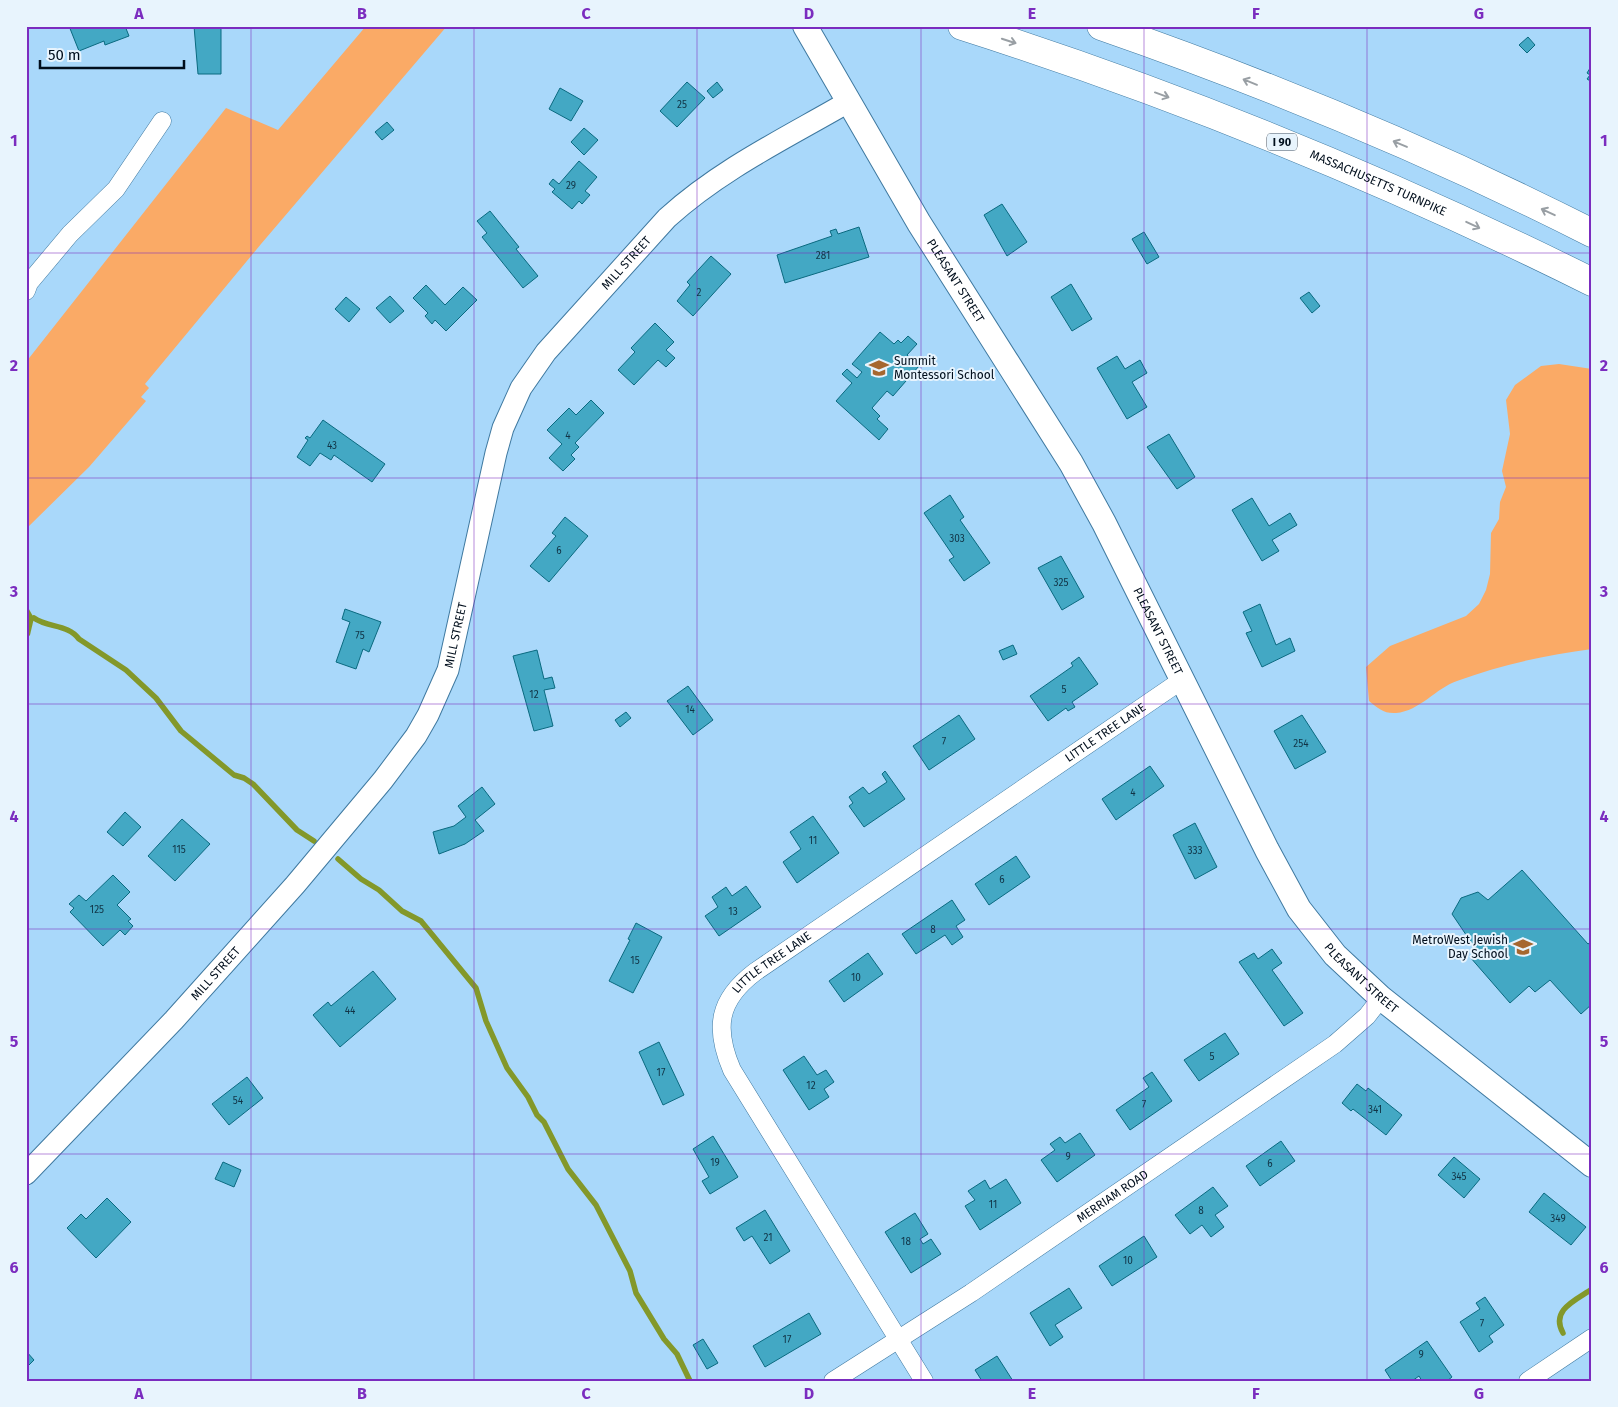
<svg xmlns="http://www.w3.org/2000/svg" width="1618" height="1407" font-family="'Fira Sans',sans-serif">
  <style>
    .green { fill: #faaa66 }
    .water { fill: #83982a }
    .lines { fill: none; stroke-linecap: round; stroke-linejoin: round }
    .stream { stroke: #83982a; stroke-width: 5.5 }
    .building { fill: #43a8c4; stroke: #0a6a80 }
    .minor-casing { stroke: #3f79a0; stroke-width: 19 }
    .tertiary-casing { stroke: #3f79a0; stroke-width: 23 }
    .secondary-casing { stroke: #3f79a0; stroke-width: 26 }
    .motorway-casing { stroke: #3f79a0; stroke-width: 29 }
    .minor { stroke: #fff; stroke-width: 18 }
    .tertiary { stroke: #fff; stroke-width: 21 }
    .secondary { stroke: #fff; stroke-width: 24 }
    .motorway { stroke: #fff; stroke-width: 28 }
    .oneway { stroke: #999fa4 }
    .grid { fill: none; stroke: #7b2cbf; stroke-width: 1; stroke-opacity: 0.55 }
    .labels { text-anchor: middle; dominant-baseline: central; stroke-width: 4; stroke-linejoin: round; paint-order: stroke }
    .number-label { font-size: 10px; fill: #113446 }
    .shield { fill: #e8f4fd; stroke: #465360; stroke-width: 1 }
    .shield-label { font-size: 11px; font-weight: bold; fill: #000e1c }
    .street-label { font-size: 12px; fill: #000e1c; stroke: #e8f4fd }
    .poi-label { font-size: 12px; fill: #000e1c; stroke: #e8f4fd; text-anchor: start }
    .neatline { fill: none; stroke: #7b2cbf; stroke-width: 2 }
    .grid-label { font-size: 16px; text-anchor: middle; font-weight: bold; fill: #7b2cbf }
  </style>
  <rect width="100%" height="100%" fill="#a9d8fa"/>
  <g class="green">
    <path d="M366,26H447L261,244L145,384L149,388L141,397L146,401L89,467L26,529V362L226,108L278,130Z"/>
    <path d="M1559,364L1592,369V649C1546,655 1500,665 1457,681C1436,688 1420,711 1396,713C1384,714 1378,708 1369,701L1366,667L1390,646L1466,616L1479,604L1486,590L1490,574L1491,533L1499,519L1500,502L1506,487L1502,471L1510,434L1506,400L1515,385L1541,366Z"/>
  </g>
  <path class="water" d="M26,604L34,618L30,635L26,640Z"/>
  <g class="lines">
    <g class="stream">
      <path d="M34,618C48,628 68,624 79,639L126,670L156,698L181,731L234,775L244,778L253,784L297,830L314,841"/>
      <path d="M338,859L361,879L379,890L402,911L421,921L476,988L486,1021L507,1068L528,1097L537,1115L544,1122L568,1169L596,1205L630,1271L636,1293L664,1339L677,1354L690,1381"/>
      <path d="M1563,1333C1550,1310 1576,1300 1592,1289"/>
    </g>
  </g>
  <g class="building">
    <path d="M69,26H125L129,36L105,45L104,41L79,51Z"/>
    <path d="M194,26H221V74H198Z"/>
    <path d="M1528,37L1535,45L1527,53L1519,45Z"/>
    <path d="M1592,65V82L1587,79L1590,75L1587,73Z"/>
    <path d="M687,82L705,98L677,127L660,111Z"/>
    <path d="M717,82L723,90L713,98L707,91Z"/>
    <path d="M560,88L583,101L571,121L549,109Z"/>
    <path d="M387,122L394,130L382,140L375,132Z"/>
    <path d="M584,128L598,140L584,155L571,142Z"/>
    <path d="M579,161L597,177L585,191L590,195L582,204L579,201L572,209L552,192L555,189L549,184L553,179L559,184Z"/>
    <path d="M1002,204L1027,242L1007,256L984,215Z"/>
    <path d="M490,211L519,247L516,249L538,276L523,288L482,237L487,233L477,221Z"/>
    <path d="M859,227L869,257L785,283L777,255L832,236L830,231L836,229L838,234Z"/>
    <path d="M1144,232L1159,257L1147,264L1132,239Z"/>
    <path d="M711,256L731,274L693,316L677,301L690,285L687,282Z"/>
    <path d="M1071,284L1092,319L1072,331L1051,297Z"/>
    <path d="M426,285L445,305L463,287L477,300L446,331L435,320L432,324L425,316L428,313L413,298Z"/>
    <path d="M1309,292L1320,306L1312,313L1300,298Z"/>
    <path d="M390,296L404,311L390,323L376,308Z"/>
    <path d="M346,297L360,309L349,322L335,309Z"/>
    <path d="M655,323L674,342L666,350L675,358L666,367L658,360L634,385L618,370L635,352L631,348Z"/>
    <path d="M880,332L894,344L898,340L901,343L908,336L917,344L907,355L919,366L893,396L887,391L872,408L880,416L877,419L888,429L879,440L836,401L852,383L842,374L847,369L857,378L862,372L852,364Z"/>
    <path d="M1117,356L1125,369L1140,360L1147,373L1132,382L1147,407L1127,419L1097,368Z"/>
    <path d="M591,400L604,413L575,443L579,447L571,455L575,459L563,471L549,458L562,444L547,430L569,408L576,415Z"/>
    <path d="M323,420L385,464L372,482L334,455L331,460L320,453L310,466L297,457L308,440L305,438L307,436L310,438Z"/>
    <path d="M1169,434L1195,477L1177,489L1147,447Z"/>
    <path d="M950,495L964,517L960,520L990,563L964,581L949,560L954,557L924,513Z"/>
    <path d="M1252,498L1269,526L1290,513L1297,525L1272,540L1279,551L1262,561L1232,510Z"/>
    <path d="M565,517L588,536L549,582L530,566L556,536L552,533Z"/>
    <path d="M1061,556L1084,597L1062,610L1038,568Z"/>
    <path d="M1260,604L1276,645L1290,638L1295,651L1262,667L1246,633L1252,631L1243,612Z"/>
    <path d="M345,609L381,622L369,652L363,649L356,669L336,662L350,622L342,619Z"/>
    <path d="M1013,645L1017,654L1003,660L999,651Z"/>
    <path d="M537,650L544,679L552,677L555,688L544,690L553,726L534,731L513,656Z"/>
    <path d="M1079,657L1098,684L1072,702L1075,707L1068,711L1066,708L1048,721L1030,696L1073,666L1071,663Z"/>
    <path d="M688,686L713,720L693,735L667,701Z"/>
    <path d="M626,712L631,718L620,727L615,720Z"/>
    <path d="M959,715L975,739L929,770L913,746Z"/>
    <path d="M1302,715L1326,752L1295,769L1274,731Z"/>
    <path d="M1150,766L1164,786L1116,820L1102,799Z"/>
    <path d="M885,771L905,799L864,827L849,806L853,803L849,797L863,787L869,794L887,782L882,774Z"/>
    <path d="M482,787L495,804L475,820L484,831L465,844L439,854L433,832L454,826L466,817L458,806Z"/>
    <path d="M125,812L141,827L123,846L107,832Z"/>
    <path d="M813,816L839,853L797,883L783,862L801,849L790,832Z"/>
    <path d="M182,819L210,844L175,881L148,856Z"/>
    <path d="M1195,823L1217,867L1195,879L1173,835Z"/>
    <path d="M1016,856L1030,877L989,905L975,884Z"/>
    <path d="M1522,870L1588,944L1592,941V1004L1581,1014L1550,980L1535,992L1529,986L1510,1003L1470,957L1477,951L1452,914L1461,898L1478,892L1488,900Z"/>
    <path d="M113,875L130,892L117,905L131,919L128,921L133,926L125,935L120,930L103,946L70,912L74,908L69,904L79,895L86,901Z"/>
    <path d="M746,886L761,907L719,936L705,916L718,907L712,897L726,887L732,896Z"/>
    <path d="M952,900L965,920L956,926L963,937L952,945L945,935L916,954L902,934Z"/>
    <path d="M636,923L662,937L633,993L609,981L630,940L628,939Z"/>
    <path d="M1272,949L1282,963L1272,970L1303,1013L1284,1026L1239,962L1254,953L1258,959Z"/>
    <path d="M868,953L883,974L844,1002L829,981Z"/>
    <path d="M373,971L396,999L340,1047L313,1015L328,1002L331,1006Z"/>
    <path d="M1225,1033L1239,1054L1199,1081L1184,1060Z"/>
    <path d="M659,1042L684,1095L663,1105L639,1052Z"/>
    <path d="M804,1056L817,1075L826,1070L834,1082L824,1089L829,1097L809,1110L783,1070Z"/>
    <path d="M1152,1072L1172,1101L1130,1130L1116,1110L1149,1087L1143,1078Z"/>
    <path d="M247,1077L263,1098L229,1125L212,1104Z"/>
    <path d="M1357,1084L1366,1091L1368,1088L1402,1115L1386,1135L1353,1109L1351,1111L1342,1103Z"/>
    <path d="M1080,1133L1095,1155L1057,1182L1041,1160L1055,1150L1050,1144L1060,1137L1065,1143Z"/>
    <path d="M713,1136L738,1177L710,1194L702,1181L709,1177L693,1149Z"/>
    <path d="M1281,1141L1295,1161L1260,1186L1246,1166Z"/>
    <path d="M1454,1157L1480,1179L1464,1198L1438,1175Z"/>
    <path d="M223,1162L241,1170L234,1187L215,1179Z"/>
    <path d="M1006,1179L1021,1203L980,1230L965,1206L975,1200L968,1191L985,1180L990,1189Z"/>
    <path d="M1213,1187L1228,1206L1215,1215L1224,1227L1211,1237L1202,1225L1190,1234L1175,1215Z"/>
    <path d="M1544,1193L1586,1227L1571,1245L1529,1212Z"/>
    <path d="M107,1198L131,1222L96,1258L67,1228L81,1214L86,1219Z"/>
    <path d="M765,1210L790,1251L770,1264L752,1236L744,1241L736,1228Z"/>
    <path d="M915,1213L928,1234L920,1239L923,1244L931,1239L941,1254L911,1273L885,1232Z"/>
    <path d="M1144,1236L1157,1257L1112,1286L1099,1266Z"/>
    <path d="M1069,1288L1082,1308L1055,1325L1063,1337L1050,1346L1030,1313Z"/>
    <path d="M1485,1297L1504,1325L1489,1336L1493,1342L1479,1352L1460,1322L1480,1309L1476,1303Z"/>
    <path d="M809,1313L821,1334L765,1367L753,1346Z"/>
    <path d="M703,1339L718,1363L707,1369L693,1345Z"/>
    <path d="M1427,1341L1452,1377L1447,1381H1422L1419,1376L1412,1381H1392L1385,1370Z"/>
    <path d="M26,1351L34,1360L26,1368Z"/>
    <path d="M997,1356L1013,1381H982L975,1370Z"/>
  </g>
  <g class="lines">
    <defs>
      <g id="minor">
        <path d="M26,291L29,283L70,234L116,189L162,121"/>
        <path id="s1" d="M833,1381L971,1293L1335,1044L1367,1016L1381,998"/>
        <path id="s2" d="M924,1381L732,1070C714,1028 718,1000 755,972L1182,680"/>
        <path d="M1528,1381L1592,1338"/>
      </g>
      <g id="tertiary">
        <path id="s3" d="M26,1174L174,1020L295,885L383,780L416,736L428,715L448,670L496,453L503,428L521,388L546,352L667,218C721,169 786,138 848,102"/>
      </g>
      <g id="secondary">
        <path id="s4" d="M805,26L919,223L1071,463L1104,523L1267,850L1299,909L1335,955L1381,998L1592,1165"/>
      </g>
      <g id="motorway">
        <path id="s5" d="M962,26C1179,95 1389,181 1592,282"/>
        <path d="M1101,26C1268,84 1434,153 1592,233"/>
      </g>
    </defs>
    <use href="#minor" class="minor-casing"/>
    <use href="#tertiary" class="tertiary-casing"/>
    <use href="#secondary" class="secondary-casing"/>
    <use href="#motorway" class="motorway-casing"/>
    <use href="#minor" class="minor"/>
    <use href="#tertiary" class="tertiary"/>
    <use href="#secondary" class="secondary"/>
    <use href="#motorway" class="motorway"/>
  </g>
  <defs><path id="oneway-shaft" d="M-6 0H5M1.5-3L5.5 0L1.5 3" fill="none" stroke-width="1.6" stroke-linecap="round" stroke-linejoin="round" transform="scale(1.25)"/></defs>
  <g class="oneway">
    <use href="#oneway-shaft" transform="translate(1009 41) rotate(18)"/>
    <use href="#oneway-shaft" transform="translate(1250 82) rotate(-158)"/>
    <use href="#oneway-shaft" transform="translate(1162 95) rotate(20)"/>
    <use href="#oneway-shaft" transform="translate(1400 144) rotate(-157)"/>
    <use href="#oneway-shaft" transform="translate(1548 212) rotate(-155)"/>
    <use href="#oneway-shaft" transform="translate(1473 225) rotate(25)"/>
  </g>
  <path class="grid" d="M251,26V1381M474,26V1381M697,26V1381M921,26V1381M1144,26V1381M1367,26V1381M26,253H1592M26,478H1592M26,704H1592M26,929H1592M26,1154H1592"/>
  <defs>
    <symbol id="school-bare" viewBox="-9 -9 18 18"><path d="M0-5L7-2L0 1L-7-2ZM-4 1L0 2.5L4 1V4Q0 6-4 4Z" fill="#a6672f" stroke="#e8f4fd" stroke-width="2.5" paint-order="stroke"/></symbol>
  </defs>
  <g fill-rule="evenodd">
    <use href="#school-bare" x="865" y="354" width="28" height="28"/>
    <use href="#school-bare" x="1509" y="933" width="28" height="28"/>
  </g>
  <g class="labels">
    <g class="number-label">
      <text x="682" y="105">25</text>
      <text x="571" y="186">29</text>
      <text x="823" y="256">281</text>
      <text x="699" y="293">2</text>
      <text x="568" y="436">4</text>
      <text x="332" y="446">43</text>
      <text x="957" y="539">303</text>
      <text x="559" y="551">6</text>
      <text x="1061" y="583">325</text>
      <text x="360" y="636">75</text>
      <text x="1064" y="690">5</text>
      <text x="534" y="695">12</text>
      <text x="690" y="710">14</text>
      <text x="944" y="742">7</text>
      <text x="1301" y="744">254</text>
      <text x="1133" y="793">4</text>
      <text x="813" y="841">11</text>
      <text x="179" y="850">115</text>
      <text x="1195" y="851">333</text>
      <text x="1002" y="880">6</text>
      <text x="97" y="910">125</text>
      <text x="733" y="912">13</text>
      <text x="933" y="930">8</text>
      <text x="635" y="961">15</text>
      <text x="856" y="978">10</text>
      <text x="350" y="1011">44</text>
      <text x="1212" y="1057">5</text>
      <text x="661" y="1073">17</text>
      <text x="811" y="1086">12</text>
      <text x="238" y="1101">54</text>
      <text x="1144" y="1105">7</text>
      <text x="1375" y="1110">341</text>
      <text x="1068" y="1157">9</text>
      <text x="715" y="1163">19</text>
      <text x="1270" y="1164">6</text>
      <text x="1459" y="1177">345</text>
      <text x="993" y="1205">11</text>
      <text x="1201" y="1211">8</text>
      <text x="1558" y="1219">349</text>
      <text x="768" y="1238">21</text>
      <text x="906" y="1242">18</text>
      <text x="1128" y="1261">10</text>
      <text x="1482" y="1324">7</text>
      <text x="787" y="1340">17</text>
      <text x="1421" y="1355">9</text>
    </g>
    <rect class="shield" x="1267" y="133.5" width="30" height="17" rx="4"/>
    <g class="shield-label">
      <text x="1282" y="142">I 90</text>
    </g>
    <g class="street-label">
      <text stroke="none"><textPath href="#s5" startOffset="445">MASSACHUSETTS TURNPIKE</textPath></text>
      <text stroke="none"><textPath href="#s3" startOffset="1116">MILL STREET</textPath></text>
      <text stroke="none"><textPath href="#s4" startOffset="296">PLEASANT STREET</textPath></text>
      <text stroke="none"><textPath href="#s4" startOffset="701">PLEASANT STREET</textPath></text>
      <text stroke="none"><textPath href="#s3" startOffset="696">MILL STREET</textPath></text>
      <text stroke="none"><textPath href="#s2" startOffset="901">LITTLE TREE LANE</textPath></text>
      <text stroke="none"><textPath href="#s2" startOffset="496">LITTLE TREE LANE</textPath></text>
      <text stroke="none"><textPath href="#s3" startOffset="276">MILL STREET</textPath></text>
      <text stroke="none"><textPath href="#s4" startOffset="1106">PLEASANT STREET</textPath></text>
      <text stroke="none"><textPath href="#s1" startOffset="335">MERRIAM ROAD</textPath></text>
    </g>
    <g class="poi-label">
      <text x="894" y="361">Summit<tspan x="894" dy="14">Montessori School</tspan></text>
      <text x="1508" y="940" text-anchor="end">MetroWest Jewish<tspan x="1508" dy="14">Day School</tspan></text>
    </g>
  </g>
  <rect width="1618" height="1407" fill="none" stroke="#e8f4fd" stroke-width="55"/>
  <path d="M40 60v8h144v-8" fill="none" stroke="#000e1c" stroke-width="2.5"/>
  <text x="48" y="60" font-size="15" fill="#000e1c" stroke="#e8f4fd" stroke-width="4" paint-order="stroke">50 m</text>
  <rect x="28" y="28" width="1562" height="1352" class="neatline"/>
  <g class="grid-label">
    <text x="139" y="19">A</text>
    <text x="362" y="19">B</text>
    <text x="586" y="19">C</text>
    <text x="809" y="19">D</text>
    <text x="1032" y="19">E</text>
    <text x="1256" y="19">F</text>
    <text x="1479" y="19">G</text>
    <text x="14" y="146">1</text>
    <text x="1604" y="146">1</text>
    <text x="14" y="371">2</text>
    <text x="1604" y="371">2</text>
    <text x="14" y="597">3</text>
    <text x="1604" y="597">3</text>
    <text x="14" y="822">4</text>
    <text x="1604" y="822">4</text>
    <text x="14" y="1047">5</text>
    <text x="1604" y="1047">5</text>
    <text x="14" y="1273">6</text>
    <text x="1604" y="1273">6</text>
    <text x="139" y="1399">A</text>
    <text x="362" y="1399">B</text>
    <text x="586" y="1399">C</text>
    <text x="809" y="1399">D</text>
    <text x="1032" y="1399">E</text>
    <text x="1256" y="1399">F</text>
    <text x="1479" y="1399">G</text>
  </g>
</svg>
